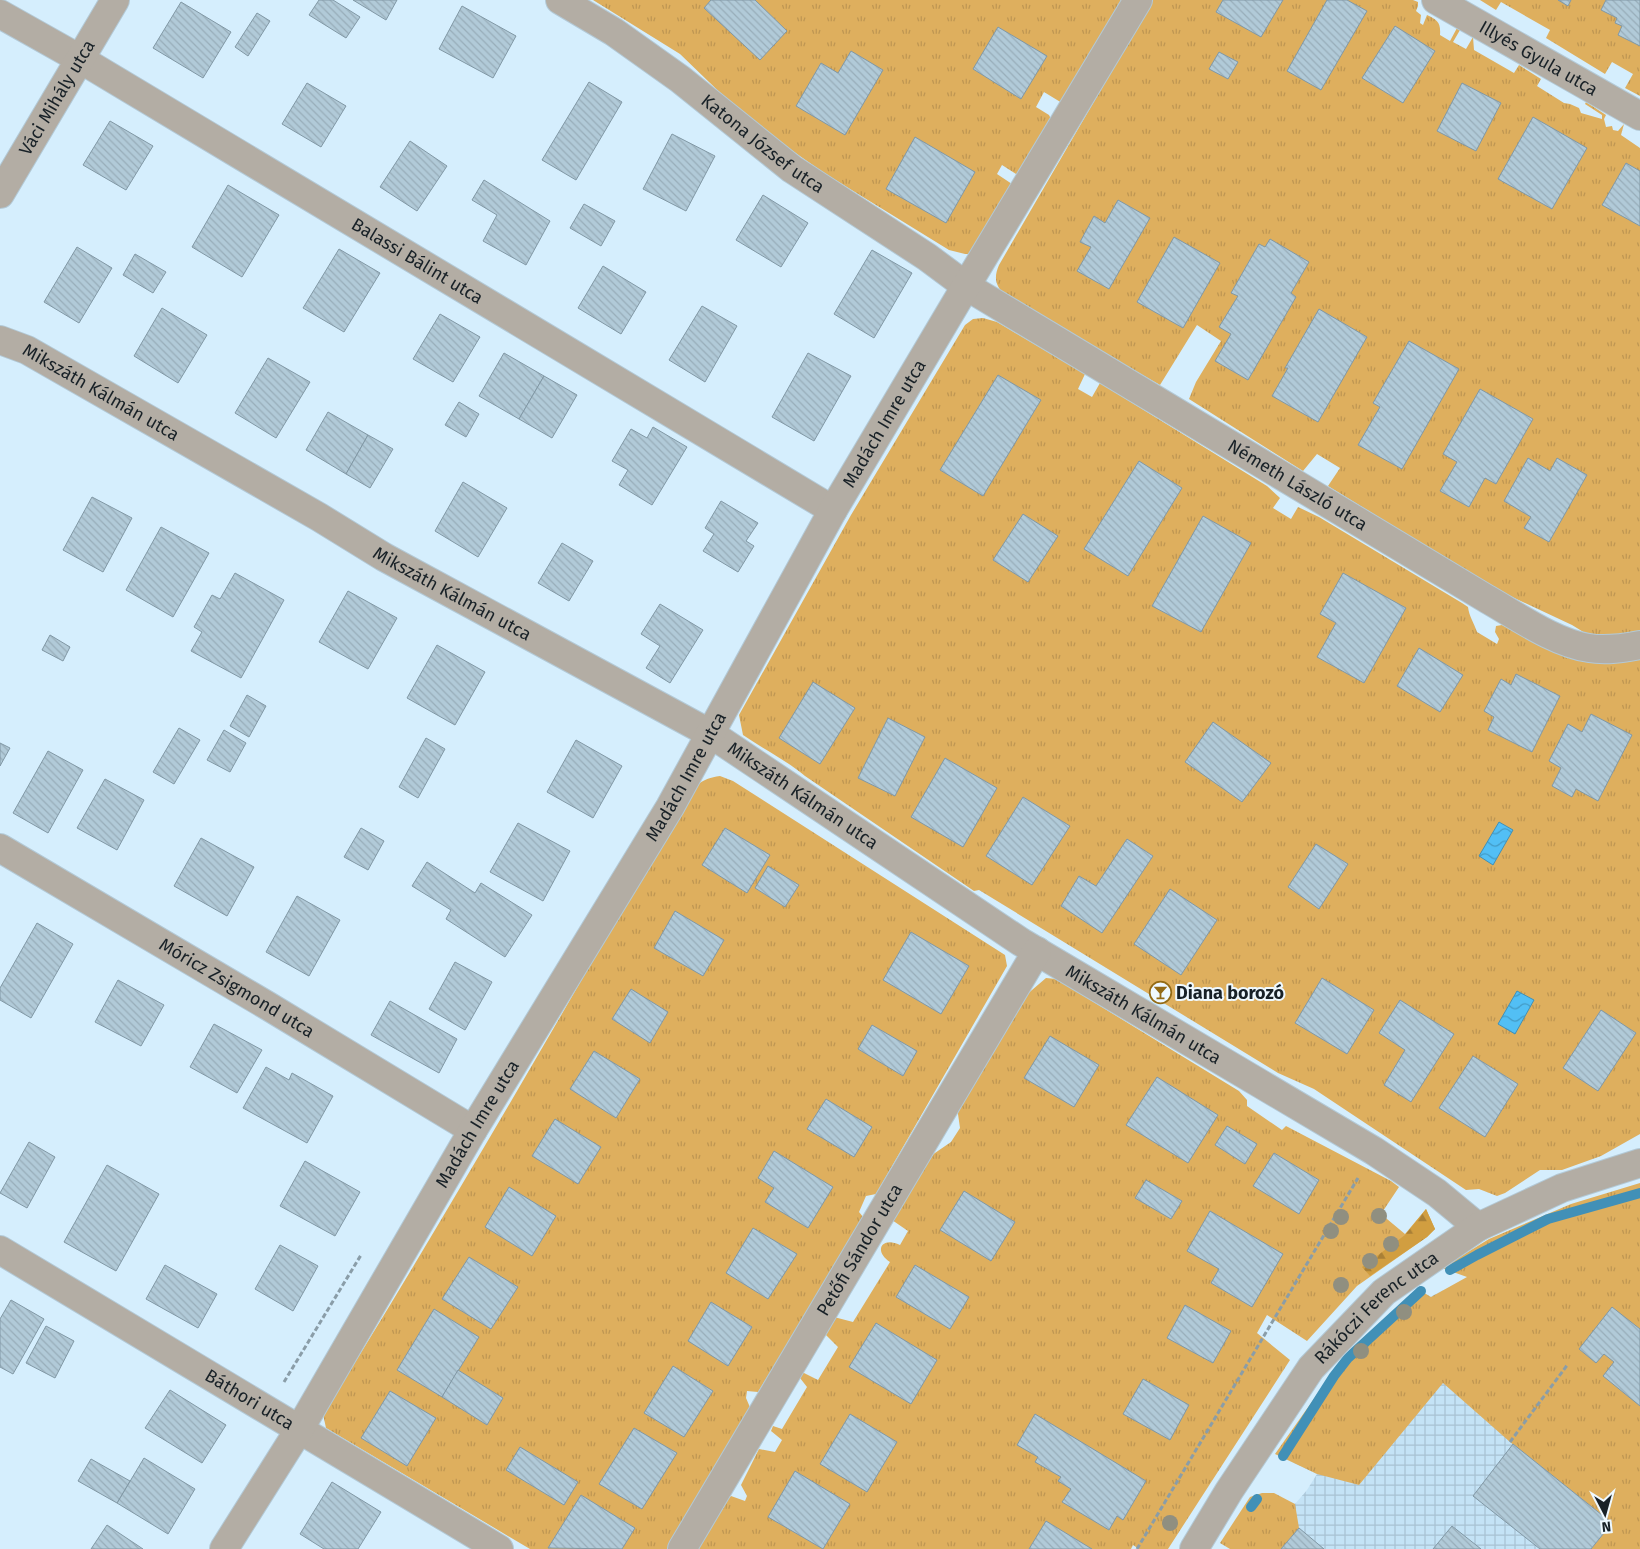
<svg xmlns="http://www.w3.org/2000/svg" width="1640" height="1549" font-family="'Fira Sans',sans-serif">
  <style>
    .industrial { fill: url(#industrial-grid) }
    .grass { fill: url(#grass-tufts) }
    .forest { fill: url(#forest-firs) }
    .water { fill: url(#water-waves); stroke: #4190b7 }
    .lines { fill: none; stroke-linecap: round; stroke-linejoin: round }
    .stream { stroke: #4190b7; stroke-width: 10 }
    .building { fill: url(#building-back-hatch); stroke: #8198a5 }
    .minor-casing { stroke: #b3c9d6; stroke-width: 30 }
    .path { stroke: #8a9da8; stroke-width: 3; stroke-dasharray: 5 2.5; stroke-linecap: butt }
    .minor { stroke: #b3ada4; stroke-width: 28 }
    .tree { fill: #908f80 }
    .labels { text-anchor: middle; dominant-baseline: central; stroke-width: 4; stroke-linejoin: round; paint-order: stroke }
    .street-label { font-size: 18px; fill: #182127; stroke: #eff9ff }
    .poi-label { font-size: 18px; font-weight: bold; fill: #182127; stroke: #eff9ff; text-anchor: start }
  </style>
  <defs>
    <pattern id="industrial-grid" width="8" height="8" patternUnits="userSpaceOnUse" patternTransform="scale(1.25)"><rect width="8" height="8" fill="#c4e3f6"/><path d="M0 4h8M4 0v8" fill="none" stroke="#a8c2d3"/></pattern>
    <pattern id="grass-tufts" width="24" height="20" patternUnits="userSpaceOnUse" patternTransform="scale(1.25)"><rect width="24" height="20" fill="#deaf5e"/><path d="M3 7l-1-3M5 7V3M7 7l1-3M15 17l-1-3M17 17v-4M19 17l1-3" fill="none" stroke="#be9652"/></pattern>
    <pattern id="forest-firs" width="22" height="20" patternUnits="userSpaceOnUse" patternTransform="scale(1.25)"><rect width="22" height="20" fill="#d19e40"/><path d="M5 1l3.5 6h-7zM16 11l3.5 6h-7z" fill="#a98036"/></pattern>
    <pattern id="water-waves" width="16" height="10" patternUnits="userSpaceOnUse" patternTransform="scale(1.25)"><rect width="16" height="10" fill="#52bff5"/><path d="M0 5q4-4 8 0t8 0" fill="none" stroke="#439bc6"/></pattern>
    <pattern id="building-back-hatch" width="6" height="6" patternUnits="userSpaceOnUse" patternTransform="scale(1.25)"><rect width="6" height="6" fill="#b1cad8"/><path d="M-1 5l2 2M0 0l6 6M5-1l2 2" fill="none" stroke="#98adb9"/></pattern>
  </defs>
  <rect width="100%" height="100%" fill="#d5eefd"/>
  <path class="industrial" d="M1443,1290L1640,1549H1237L1267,1496L1295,1504L1307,1490L1317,1474L1290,1461L1423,1301Z"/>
  <g class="grass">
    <path d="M593,0H1121L1062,103L1044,92L1036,107L1049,115L1052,121L1019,176L1002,165L997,174L1012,184L970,254H965L949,250L824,173L777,140L738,110L680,54Z"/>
    <path d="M1153,0H1413L1418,2V6L1416,11L1421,15L1420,23L1423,25L1427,15C1437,20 1441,22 1440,35L1450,41L1457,28L1460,30L1453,42L1466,49L1473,37L1474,50L1514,73L1519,65L1541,79L1537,86L1564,103L1570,104L1579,108L1581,113L1602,119V115L1585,104L1586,102L1606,115L1604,119L1606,127L1612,126L1613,130L1618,131L1624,124L1621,135L1640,148V632L1614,637L1585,633L1572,625L1495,589L1328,486L1340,468L1317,454L1303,471L1189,399L1196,382L1221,341L1197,325L1160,385L1006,297C996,286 993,279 999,265Z"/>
    <path d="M1480,0H1640V96L1625,88L1633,74L1612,62L1605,74L1546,38L1550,30L1501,2L1496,10Z"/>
    <path d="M983,318L997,322L1085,374L1078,389L1092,397L1100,383L1267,486L1280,498L1273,508L1291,519L1298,507L1319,517L1462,603L1468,607C1469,616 1474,623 1477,632L1497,644L1499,639L1495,632L1496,626L1502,625L1556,653L1592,662L1640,658V1134L1601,1156L1562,1170H1540L1505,1193L1497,1196L1479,1189L1466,1190L1314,1089L1278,1073L979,890L974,891L805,776C786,760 763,749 743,735L739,715L851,515L965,325L973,319Z"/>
    <path d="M720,776L733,781L1005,955L1007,966L876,1194L866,1196L859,1212L864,1218L758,1392L747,1391L746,1398L752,1412L672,1549H530L326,1428L323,1414C449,1212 567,1005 686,799C698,784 700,779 720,776Z"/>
    <path d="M1046,978L1056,979L1239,1091L1247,1100V1106L1282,1130L1286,1126L1391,1181L1399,1187L1381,1214L1405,1234L1426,1209L1435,1229L1427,1237L1357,1286L1307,1341L1267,1315L1257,1333L1290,1360L1168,1549H1139L1133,1545L1131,1549H696L725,1502L731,1496L745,1501L747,1496L741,1485L759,1449L775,1452L782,1440L771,1431L773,1426L782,1429L807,1387L800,1378L802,1372L818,1380L838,1347L824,1333L834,1317L853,1322L890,1262C873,1251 882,1236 900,1245L908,1231L892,1220L932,1155L951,1142L960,1128L957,1107L1025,996Z"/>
    <path d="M1640,1183V1549H1591L1612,1523L1510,1442L1443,1383L1359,1485L1317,1474L1275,1454L1340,1362L1406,1299L1421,1291L1431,1297L1467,1277L1442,1268L1489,1239L1571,1204Z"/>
    <path d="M1262,1493H1274L1295,1504L1299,1528L1281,1549H1230L1220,1543L1250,1497Z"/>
  </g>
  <path class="forest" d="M1426,1209L1435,1229L1427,1237L1370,1276L1362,1267L1405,1235Z"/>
  <g class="water">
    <path d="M1499,822L1513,830L1493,865L1479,856Z"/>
    <path d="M1517,991L1534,1000L1515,1034L1498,1024Z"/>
  </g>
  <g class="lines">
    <g class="stream">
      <path d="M1450,1270L1477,1255L1548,1219L1640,1193"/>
      <path d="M1283,1456L1334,1376L1348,1358L1421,1291"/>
      <path d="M1251,1507L1257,1499"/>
    </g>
  </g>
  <g class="building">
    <path d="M319,0H333L360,17L346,38L309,15Z"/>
    <path d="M353,0H397L386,20Z"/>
    <path d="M711,0H755L787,31L760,60L704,8Z"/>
    <path d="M1223,0H1283L1261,37L1216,12Z"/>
    <path d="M1327,0H1347L1367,11L1321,90L1287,71Z"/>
    <path d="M1558,0H1571L1568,6Z"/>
    <path d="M1606,0H1640V46L1618,35L1622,26L1615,23L1617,18L1601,10Z"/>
    <path d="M181,2L231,32L203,78L153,48Z"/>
    <path d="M462,6L516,36L493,78L439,49Z"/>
    <path d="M257,13L270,21L248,56L235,47Z"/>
    <path d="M1395,26L1435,51L1403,103L1362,78Z"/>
    <path d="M998,27L1047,56L1021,99L973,69Z"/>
    <path d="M851,51L883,70L845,135L796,106L821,63L838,73Z"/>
    <path d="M1219,52L1238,62L1228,79L1209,69Z"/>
    <path d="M589,82L622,102L576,180L542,160Z"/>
    <path d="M307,83L346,106L321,147L282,124Z"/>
    <path d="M1462,83L1501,103L1476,151L1437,131Z"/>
    <path d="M1533,117L1587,148L1552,209L1498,179Z"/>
    <path d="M110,121L153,146L126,190L83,165Z"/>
    <path d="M672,134L715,156L686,211L643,189Z"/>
    <path d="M915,137L975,172L946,223L886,189Z"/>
    <path d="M410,141L447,166L417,211L380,187Z"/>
    <path d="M1626,163L1640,171V226L1602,205Z"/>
    <path d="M484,180L550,221L526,265L483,241L497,215L472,200Z"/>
    <path d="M228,185L279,215L242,277L192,247Z"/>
    <path d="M763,195L808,223L781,267L736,240Z"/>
    <path d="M1118,200L1150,218L1109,289L1077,271L1091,247L1080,242L1094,216L1105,223Z"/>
    <path d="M584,204L615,221L601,246L570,228Z"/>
    <path d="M1174,237L1220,263L1183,328L1137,302Z"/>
    <path d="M1270,239L1309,262L1291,293L1296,297L1248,380L1215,361L1231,334L1219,327L1238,296L1231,293L1259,244L1265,247Z"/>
    <path d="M77,247L112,268L79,323L44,302Z"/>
    <path d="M339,249L380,273L344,332L303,308Z"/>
    <path d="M872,250L912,273L874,338L834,314Z"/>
    <path d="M135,254L166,272L153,293L123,275Z"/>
    <path d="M603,266L646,292L621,334L578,308Z"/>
    <path d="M702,306L737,326L705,382L669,360Z"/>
    <path d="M162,308L207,335L178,383L134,356Z"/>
    <path d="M1319,309L1367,337L1318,422L1272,396L1288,368H1285Z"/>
    <path d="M440,314L480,337L453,382L413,359Z"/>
    <path d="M1409,341L1459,369L1402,469L1358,445L1380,407L1373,403Z"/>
    <path d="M504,353L544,376L519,419L479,396Z"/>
    <path d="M808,353L851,376L814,441L772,417Z"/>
    <path d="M268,358L310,382L276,438L235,413Z"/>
    <path d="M998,375L1041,400L983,496L940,470Z"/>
    <path d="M544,376L577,395L552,438L519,419Z"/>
    <path d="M1480,389L1533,419L1496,484L1485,478L1469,507L1440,491L1457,462L1443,454Z"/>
    <path d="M459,402L479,414L466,437L445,425Z"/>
    <path d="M328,412L368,435L346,474L306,450Z"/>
    <path d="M653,427L687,447L652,505L619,485L628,470L612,461L631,429L647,438Z"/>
    <path d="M368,435L393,449L370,488L346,474Z"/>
    <path d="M1528,458L1550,471L1557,458L1587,475L1549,542L1524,528L1531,517L1504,501Z"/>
    <path d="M1139,461L1182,488L1128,576L1084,549Z"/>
    <path d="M463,482L507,508L478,557L435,531Z"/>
    <path d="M92,497L132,518L103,572L63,550Z"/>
    <path d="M721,501L758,523L746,541L754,546L738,572L703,551L714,534L705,528Z"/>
    <path d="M1023,514L1058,536L1028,582L993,560Z"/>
    <path d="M1203,516L1251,543L1201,632L1152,606Z"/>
    <path d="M161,527L209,553L173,617L126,590Z"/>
    <path d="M562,543L593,561L569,601L538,583Z"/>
    <path d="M235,573L284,600L241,678L191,651L202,632L194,627L212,595L220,599Z"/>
    <path d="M1343,573L1406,608L1364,683L1317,657L1336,623L1320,614Z"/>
    <path d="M348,591L397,618L368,669L319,642Z"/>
    <path d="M660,604L703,630L670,683L646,668L660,646L641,634Z"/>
    <path d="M50,635L70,647L63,661L42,650Z"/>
    <path d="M437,645L485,672L455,725L407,698Z"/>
    <path d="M1419,648L1463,675L1440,712L1397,686Z"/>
    <path d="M1516,674L1560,696L1532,752L1488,730L1494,717L1484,711L1501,679L1511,685Z"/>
    <path d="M813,682L855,708L820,764L779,738Z"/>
    <path d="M247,695L266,706L249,737L230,726Z"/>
    <path d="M1591,714L1632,735L1598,801L1576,789L1572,797L1552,786L1561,768L1549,761L1568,724L1582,732Z"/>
    <path d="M888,718L925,737L895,796L858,778Z"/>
    <path d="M1213,722L1271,763L1242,802L1185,762Z"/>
    <path d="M179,728L200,740L174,784L153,772Z"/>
    <path d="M224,730L246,743L230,772L207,760Z"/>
    <path d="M426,738L445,749L418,798L399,787Z"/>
    <path d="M576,740L622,766L593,818L547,792Z"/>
    <path d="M0,743L10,748L0,766Z"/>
    <path d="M48,751L83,770L48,833L13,813Z"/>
    <path d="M945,758L997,788L963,847L911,817Z"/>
    <path d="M105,779L144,800L117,850L77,828Z"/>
    <path d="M1023,797L1070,826L1032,885L986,856Z"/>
    <path d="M518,823L570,851L543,901L490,872Z"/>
    <path d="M361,828L384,841L368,870L344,857Z"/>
    <path d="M725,828L770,855L747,893L702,865Z"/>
    <path d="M201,838L254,867L227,916L174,886Z"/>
    <path d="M1127,839L1153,856L1102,933L1061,906L1079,876L1096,886Z"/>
    <path d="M1316,844L1348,864L1319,909L1288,887Z"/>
    <path d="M427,862L475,893L481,883L532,915L505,957L446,919L451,910L412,886Z"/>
    <path d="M768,866L799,885L785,907L755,888Z"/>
    <path d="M1170,889L1217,920L1181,975L1134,944Z"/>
    <path d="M297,896L340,920L309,976L266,952Z"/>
    <path d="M675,911L724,940L703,976L654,948Z"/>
    <path d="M37,923L73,944L31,1018L0,1000V988Z"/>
    <path d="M911,932L969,966L941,1014L883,980Z"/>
    <path d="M455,962L492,982L465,1030L429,1009Z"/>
    <path d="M1322,978L1374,1010L1347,1054L1295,1023Z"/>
    <path d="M118,980L164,1005L141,1046L95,1022Z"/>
    <path d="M631,989L668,1012L650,1043L612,1019Z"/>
    <path d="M1400,1000L1454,1034L1411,1102L1384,1085L1405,1050L1379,1033Z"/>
    <path d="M390,1001L457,1039L439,1073L371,1035Z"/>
    <path d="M1601,1010L1636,1033L1598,1091L1563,1068Z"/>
    <path d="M214,1024L262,1050L237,1093L190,1067Z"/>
    <path d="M872,1025L917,1051L903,1076L858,1049Z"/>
    <path d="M1050,1036L1099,1065L1074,1107L1024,1078Z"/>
    <path d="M594,1051L640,1079L616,1118L570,1089Z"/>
    <path d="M1473,1056L1518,1084L1485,1137L1439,1108Z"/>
    <path d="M266,1067L289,1080L292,1073L333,1096L307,1143L243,1108Z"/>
    <path d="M1157,1077L1218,1115L1188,1163L1126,1125Z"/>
    <path d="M826,1099L872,1127L854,1157L807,1129Z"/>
    <path d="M555,1119L601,1147L578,1184L532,1156Z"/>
    <path d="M1227,1126L1257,1144L1245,1164L1215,1145Z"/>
    <path d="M29,1142L55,1157L27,1208L0,1193Z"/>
    <path d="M774,1151L833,1187L808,1228L765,1202L774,1188L758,1178Z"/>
    <path d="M1274,1153L1319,1180L1299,1214L1253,1186Z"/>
    <path d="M305,1161L360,1192L335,1236L280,1206Z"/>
    <path d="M107,1165L159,1194L116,1271L64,1242Z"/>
    <path d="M1146,1180L1182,1201L1171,1219L1135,1198Z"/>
    <path d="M509,1187L556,1216L532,1256L485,1227Z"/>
    <path d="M964,1191L1015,1222L991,1261L940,1230Z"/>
    <path d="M1210,1211L1283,1254L1252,1307L1211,1283L1219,1269L1187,1251Z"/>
    <path d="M753,1228L797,1254L768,1299L726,1273Z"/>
    <path d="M280,1245L318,1266L293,1311L255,1289Z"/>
    <path d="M469,1257L518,1287L491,1329L442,1299Z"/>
    <path d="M165,1265L217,1294L198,1328L146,1299Z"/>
    <path d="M915,1265L969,1297L950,1329L896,1297Z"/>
    <path d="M11,1300L44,1319L13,1374L0,1367V1319Z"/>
    <path d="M711,1302L752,1327L728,1366L688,1341Z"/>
    <path d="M1185,1305L1231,1331L1213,1363L1167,1338Z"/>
    <path d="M1612,1307L1640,1329V1406L1603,1376L1614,1362L1604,1354L1596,1363L1579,1349Z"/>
    <path d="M434,1309L479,1337L442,1397L397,1370Z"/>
    <path d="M876,1323L937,1360L911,1404L849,1367Z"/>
    <path d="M46,1326L74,1341L55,1378L26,1363Z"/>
    <path d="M673,1366L713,1391L684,1437L644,1413Z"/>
    <path d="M458,1370L503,1398L487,1425L442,1397Z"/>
    <path d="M1143,1379L1189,1405L1170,1440L1123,1414Z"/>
    <path d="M170,1390L226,1425L202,1463L145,1428Z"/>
    <path d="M390,1391L436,1418L407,1466L361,1438Z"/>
    <path d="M850,1414L897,1442L867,1492L820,1464Z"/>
    <path d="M1035,1414L1146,1481L1123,1520L1117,1516L1109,1530L1062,1502L1071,1489L1058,1481L1061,1477L1035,1462L1038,1457L1017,1445Z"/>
    <path d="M634,1428L677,1453L642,1509L599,1484Z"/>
    <path d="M1513,1444L1612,1523L1591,1549H1540L1473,1496Z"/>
    <path d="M520,1447L578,1482L564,1505L506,1470Z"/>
    <path d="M144,1458L195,1489L168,1534L117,1503Z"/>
    <path d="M91,1459L130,1481L117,1503L78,1481Z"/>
    <path d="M795,1471L850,1504L823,1549L768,1517Z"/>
    <path d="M332,1482L381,1512L358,1549H324L300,1534Z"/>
    <path d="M581,1495L635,1528L622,1549L548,1548Z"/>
    <path d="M1046,1521L1092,1549H1029Z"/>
    <path d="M107,1525L143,1549H91Z"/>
    <path d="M1452,1526L1481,1549H1433Z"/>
    <path d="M1299,1528L1324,1549H1281Z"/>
  </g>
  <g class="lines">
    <defs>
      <g id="minor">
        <path id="s1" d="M560,0L614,32L680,79L792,169L927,257L966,286L1487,599C1517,616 1555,643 1589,648C1606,651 1624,648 1640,645"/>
        <path id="s2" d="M1436,0L1640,116"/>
        <path id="s3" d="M0,14L80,59L833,510"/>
        <path id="s4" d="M0,194L115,0"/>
        <path id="s5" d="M0,340L27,350L319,517L384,557L711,734L1021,942L1374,1151L1437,1193L1478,1227"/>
        <path id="s6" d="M0,848L268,1006L473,1130"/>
        <path id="s7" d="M0,1250L499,1549"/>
        <path id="s8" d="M224,1549L299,1430L473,1130L670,807L833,510L966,286L1138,0"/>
        <path id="s9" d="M682,1549L1037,951"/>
        <path id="s10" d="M1194,1549L1229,1491L1311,1368L1384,1292L1478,1227L1562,1188L1640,1163"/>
      </g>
    </defs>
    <use href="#minor" class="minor-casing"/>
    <g class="path">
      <path d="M284,1382L361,1255"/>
      <path d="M1510,1442L1568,1364"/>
      <path d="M1137,1549L1358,1178"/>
    </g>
    <use href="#minor" class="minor"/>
  </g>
  <g class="tree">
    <circle cx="1379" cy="1216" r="8"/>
    <circle cx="1341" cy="1217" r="8"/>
    <circle cx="1331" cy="1231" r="8"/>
    <circle cx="1391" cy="1244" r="8"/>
    <circle cx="1370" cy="1261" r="8"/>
    <circle cx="1341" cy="1285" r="8"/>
    <circle cx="1404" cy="1312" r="8"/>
    <circle cx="1361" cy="1351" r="8"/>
    <circle cx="1170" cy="1523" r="8"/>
  </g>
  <defs>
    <symbol id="bar-ring" viewBox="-11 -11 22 22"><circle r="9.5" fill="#eff9ff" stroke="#946b15" stroke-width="1.5"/><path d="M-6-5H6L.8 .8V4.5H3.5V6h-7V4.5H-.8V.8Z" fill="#946b15"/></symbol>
  </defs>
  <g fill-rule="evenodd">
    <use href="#bar-ring" x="1148" y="980" width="25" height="25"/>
  </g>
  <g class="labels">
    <g class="street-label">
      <text stroke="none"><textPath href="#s2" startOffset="118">Illyés Gyula utca</textPath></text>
      <text stroke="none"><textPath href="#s4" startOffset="112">Váci Mihály utca</textPath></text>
      <text stroke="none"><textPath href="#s1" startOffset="249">Katona József utca</textPath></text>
      <text stroke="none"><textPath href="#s3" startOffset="485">Balassi Bálint utca</textPath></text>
      <text stroke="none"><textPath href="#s5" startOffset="114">Mikszáth Kálmán utca</textPath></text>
      <text stroke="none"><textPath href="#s8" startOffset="1305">Madách Imre utca</textPath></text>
      <text stroke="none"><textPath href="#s1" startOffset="884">Németh László utca</textPath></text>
      <text stroke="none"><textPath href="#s5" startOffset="519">Mikszáth Kálmán utca</textPath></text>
      <text stroke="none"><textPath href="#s8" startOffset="900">Madách Imre utca</textPath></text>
      <text stroke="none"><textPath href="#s5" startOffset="924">Mikszáth Kálmán utca</textPath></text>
      <text stroke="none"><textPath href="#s6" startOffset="275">Móricz Zsigmond utca</textPath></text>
      <text stroke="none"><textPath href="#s5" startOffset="1329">Mikszáth Kálmán utca</textPath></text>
      <text stroke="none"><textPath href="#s8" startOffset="495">Madách Imre utca</textPath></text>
      <text stroke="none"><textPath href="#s9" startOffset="348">Petőfi Sándor utca</textPath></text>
      <text stroke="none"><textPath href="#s10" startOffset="305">Rákóczi Ferenc utca</textPath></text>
      <text stroke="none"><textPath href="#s7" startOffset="291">Báthori utca</textPath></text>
    </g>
    <g class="poi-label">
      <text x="1176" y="993">Diana borozó</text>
    </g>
  </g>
  <g transform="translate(1605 1514) rotate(174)" stroke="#eff9ff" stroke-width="4" paint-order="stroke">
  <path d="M0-4L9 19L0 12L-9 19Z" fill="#182127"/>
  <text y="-8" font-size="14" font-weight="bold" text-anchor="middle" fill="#182127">N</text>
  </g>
</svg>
